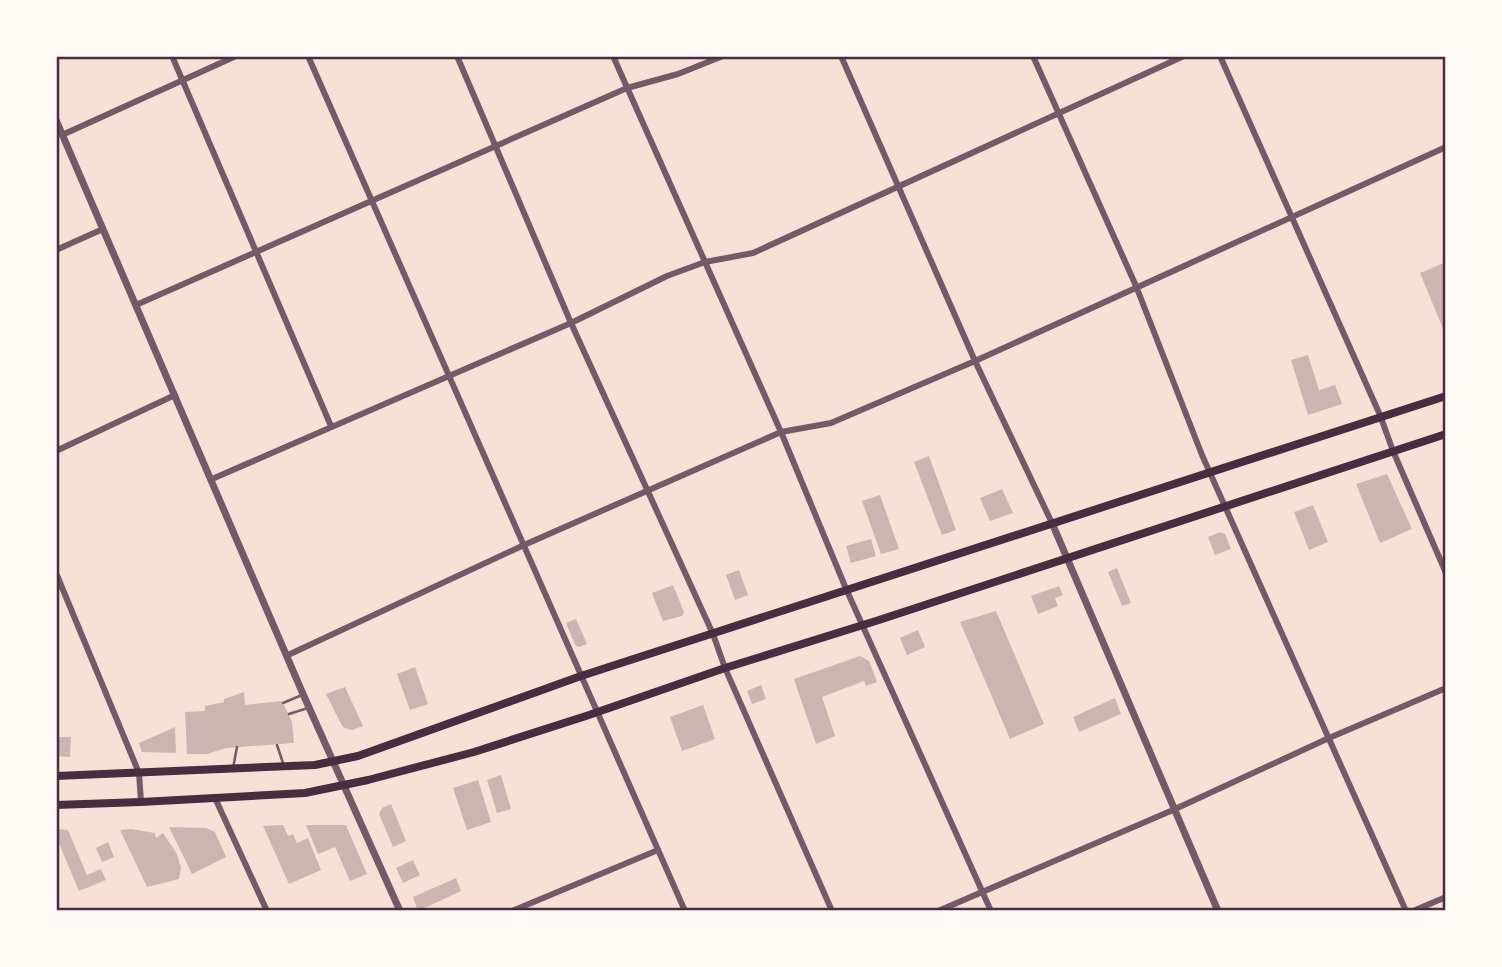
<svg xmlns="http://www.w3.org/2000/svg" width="1502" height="967" font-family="Montserrat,sans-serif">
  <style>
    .building { fill: #ccb4b1 }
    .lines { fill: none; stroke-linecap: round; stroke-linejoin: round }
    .service { stroke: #755966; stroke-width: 2.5 }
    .minor { stroke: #755966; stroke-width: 6 }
    .tertiary { stroke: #755966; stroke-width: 7 }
    .secondary { stroke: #4a2c40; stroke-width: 8 }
    .neatline { fill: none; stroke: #4a2c40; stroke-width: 2.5 }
  </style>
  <rect width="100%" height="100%" fill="#f7e1d7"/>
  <g class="building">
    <path d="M1446,262V336L1420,273Z"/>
    <path d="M1308,355L1319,390L1335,385L1342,404L1308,415L1291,360Z"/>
    <path d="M929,456L956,530L942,535L914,462Z"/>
    <path d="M1387,474L1412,529L1380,543L1356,484Z"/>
    <path d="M1002,489L1013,513L990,521L980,498Z"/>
    <path d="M880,495L899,549L881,554L862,501Z"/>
    <path d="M1313,505L1328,542L1309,550L1294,512Z"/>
    <path d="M1220,532L1225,534L1231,549L1215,555L1208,537Z"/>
    <path d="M871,539L876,556L851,563L846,546Z"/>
    <path d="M1117,568L1131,603L1122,606L1108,572Z"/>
    <path d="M739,570L748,595L735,600L726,575Z"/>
    <path d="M673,585L684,612L682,616L663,621L652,593Z"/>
    <path d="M1059,586L1063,595L1055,598L1058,606L1038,614L1031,596Z"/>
    <path d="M996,611L1044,724L1010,739L960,622Z"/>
    <path d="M576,619L587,644L579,647L575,645L566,623Z"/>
    <path d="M918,630L925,647L907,655L900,638Z"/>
    <path d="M860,656L869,661L877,682L866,686L864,681L822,697L835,736L816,744L794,679Z"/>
    <path d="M415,667L428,704L410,710L397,674Z"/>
    <path d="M761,685L766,699L752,704L747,691Z"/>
    <path d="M345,687L363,726L352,730L344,728L341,724L326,694Z"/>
    <path d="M244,692L245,705L282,701L292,722L294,743L226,748L207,754H187L185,712L205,711V706L224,702V699Z"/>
    <path d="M1115,698L1121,714L1079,732L1073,717Z"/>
    <path d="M703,705L715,739L682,751L670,717Z"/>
    <path d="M175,727L176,753L142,752L139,743Z"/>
    <path d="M56,737H71L70,757L56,756Z"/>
    <path d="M501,775L511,809L497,813L487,780Z"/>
    <path d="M478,780L491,822L467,830L453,788Z"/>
    <path d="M391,804L406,841L393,847L379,814L382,808Z"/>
    <path d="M283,825L288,836L293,834L297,843L308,838L321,870L289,884L263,826Z"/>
    <path d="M306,825H346L367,874L350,881L335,847L318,854Z"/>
    <path d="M169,827L206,828L215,832L226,857L192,874Z"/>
    <path d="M56,829L68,830L87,875L101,869L106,880L79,891L56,836Z"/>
    <path d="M131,829L155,833L156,838L163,833L177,854L181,868L179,879L147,887L120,830Z"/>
    <path d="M108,842L114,857L102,862L96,848Z"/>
    <path d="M413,860L420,875L403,883L396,868Z"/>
    <path d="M456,878L461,891L418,911L413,897Z"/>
  </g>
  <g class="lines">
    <g class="service">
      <path d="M283,703L302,695"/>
      <path d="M289,714L308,708"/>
      <path d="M277,745L283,763"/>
      <path d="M233,768L237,747"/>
    </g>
    <g class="minor">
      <path d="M172,56L331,426"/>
      <path d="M308,56L685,911"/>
      <path d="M457,56L571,323L713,634L725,668L832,911"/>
      <path d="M613,56L781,432L847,591L991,911"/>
      <path d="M841,56L975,361L1052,523"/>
      <path d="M1033,56L1136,286L1202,455L1406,911"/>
      <path d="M1220,56L1380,415L1393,451L1446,573"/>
      <path d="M62,135L236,56"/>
      <path d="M56,250L103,229"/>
      <path d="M136,305L627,88L678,74L723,56"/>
      <path d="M56,451L175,395"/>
      <path d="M212,479L571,323L667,276L705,262L753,253L1184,56"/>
      <path d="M56,573L139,773L141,802"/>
      <path d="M288,655L524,545L781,432L831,423L975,361L1446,147"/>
      <path d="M215,798L267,911"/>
      <path d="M512,911L658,850"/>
      <path d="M938,911L1173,810L1329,738L1446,688"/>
      <path d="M1413,911L1446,897"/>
    </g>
    <g class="tertiary">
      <path d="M56,120L303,694L400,911"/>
      <path d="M1052,523L1218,911"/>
    </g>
    <g class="secondary">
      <path d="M56,776L315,765L358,756L581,676L1446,396"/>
      <path d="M56,805L141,802L305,793L368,780L474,752L586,716L725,668L879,620L1446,434"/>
    </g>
  </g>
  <rect width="1502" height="967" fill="none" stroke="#fffaf5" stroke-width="116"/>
  <rect x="58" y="58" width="1386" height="851" class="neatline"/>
</svg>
